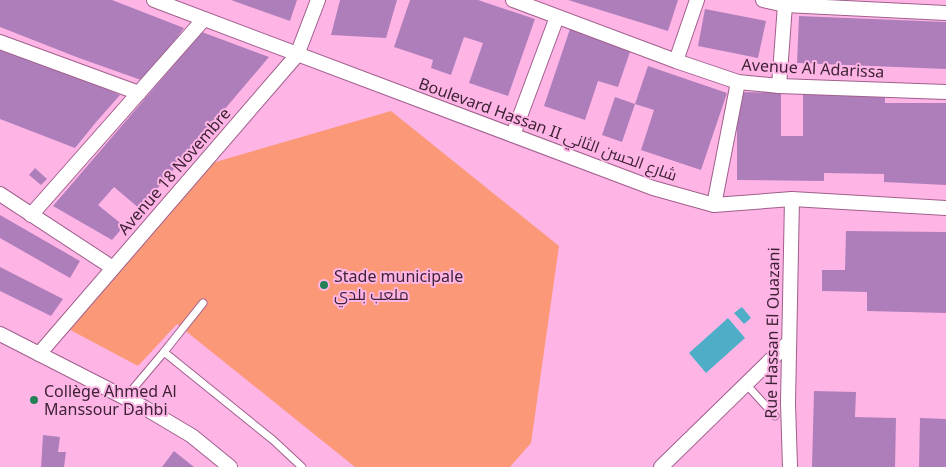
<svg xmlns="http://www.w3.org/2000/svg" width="946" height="467" font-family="'Noto Sans',Cairo,sans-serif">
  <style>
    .green { fill: #fa9877 }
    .water { fill: #4eaec8 }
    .building { fill: #ae7ebb }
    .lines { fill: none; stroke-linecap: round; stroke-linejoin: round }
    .service-casing { stroke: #a05f8d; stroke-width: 9 }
    .minor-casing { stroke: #a05f8d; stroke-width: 16 }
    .service { stroke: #fff; stroke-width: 7 }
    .minor { stroke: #fff; stroke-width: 14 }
    .poi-dot { fill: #248056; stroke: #feb5e6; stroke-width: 2 }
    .labels { text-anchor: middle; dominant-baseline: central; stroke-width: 4; stroke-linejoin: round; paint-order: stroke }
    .street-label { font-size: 16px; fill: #3e2235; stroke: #feb5e6 }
    .poi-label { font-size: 16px; fill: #3e2235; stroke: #feb5e6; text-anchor: start }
  </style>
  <rect width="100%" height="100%" fill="#feb5e6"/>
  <path class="green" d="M391,111L559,246L531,443L510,467H355L177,324L138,366L61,325L195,168Z"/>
  <g class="water">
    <path d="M742,307L751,318L744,324L734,313Z"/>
    <path d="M728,318L745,338L706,373L689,353Z"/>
  </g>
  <g class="building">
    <path d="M0,0H112L184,28L166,53L141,80L79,58L0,27Z"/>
    <path d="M231,0H297L290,21Z"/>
    <path d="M340,0H397L386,38L331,35Z"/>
    <path d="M410,0H478L535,19L508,96L469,83L483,43L464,37L451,75L431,68L433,60L394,47Z"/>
    <path d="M568,0H678L668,31Z"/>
    <path d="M705,9L766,21L758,58L698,46Z"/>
    <path d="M799,16L946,22V69L797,63Z"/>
    <path d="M570,29L631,49L618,87L598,81L585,120L544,106Z"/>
    <path d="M202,32L269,57L140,209L114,187L98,205L124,226L112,240L53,206Z"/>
    <path d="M0,47L81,78L120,95L97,121L75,148L0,119Z"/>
    <path d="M648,66L727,93L701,170L641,150L654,110L635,104Z"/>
    <path d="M737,92L781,93V136H803V93L885,92V103H946V185L884,182V174L824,173V181L737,180Z"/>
    <path d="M615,97L635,104L622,142L602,135Z"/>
    <path d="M35,168L47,179L41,185L29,175Z"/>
    <path d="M0,215L80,261L70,278L0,238Z"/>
    <path d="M846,231L946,232V313L867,311V292L822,291V270H845Z"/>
    <path d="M0,267L63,299L51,316L0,291Z"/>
    <path d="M814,391L856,392L855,417L896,418L895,467H812Z"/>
    <path d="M920,418L946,419V467H919Z"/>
    <path d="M43,435L60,437L58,452H66L64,467H41Z"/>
    <path d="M174,451L194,467H162Z"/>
  </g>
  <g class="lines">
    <defs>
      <g id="service">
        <path d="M164,352L203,303"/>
        <path d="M746,384L775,416"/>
        <path d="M126,397L164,352L273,440L302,467"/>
      </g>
      <g id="minor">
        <path d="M154,0L653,188L714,205L792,199L946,208"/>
        <path d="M513,0L676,61L738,82L779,86L946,92"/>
        <path d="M763,0L785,5L946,13"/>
        <path d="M0,42L139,93"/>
        <path d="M676,61L697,0"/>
        <path d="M779,86L785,5"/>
        <path d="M513,135L557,17"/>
        <path d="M0,194L113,268"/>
        <path d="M714,205L738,82"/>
        <path d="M31,215L204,19"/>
        <path d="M0,334L145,408L192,436L230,467"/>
        <path d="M39,354L297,55L318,0"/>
        <path d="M661,467L789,342"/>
        <path d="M790,467L788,403L792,199"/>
      </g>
    </defs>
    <use href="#service" class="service-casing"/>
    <use href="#minor" class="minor-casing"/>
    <use href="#service" class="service"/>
    <use href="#minor" class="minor"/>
  </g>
  <g class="poi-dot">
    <circle cx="324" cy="285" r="5"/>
    <circle cx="34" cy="400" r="5"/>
  </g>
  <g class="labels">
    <g class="street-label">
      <text transform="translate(813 68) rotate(3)">Avenue Al Adarissa</text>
      <text transform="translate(548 129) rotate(20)">Boulevard Hassan II شارع الحسن الثاني</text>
      <text transform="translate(174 171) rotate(-49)">Avenue 18 Novembre</text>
      <text transform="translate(772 333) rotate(-89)">Rue Hassan El Ouazani</text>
    </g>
    <g class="poi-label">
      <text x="334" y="276">Stade municipale<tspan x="334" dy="18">ملعب بلدي</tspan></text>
      <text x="44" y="391">Collège Ahmed Al<tspan x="44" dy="18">Manssour Dahbi</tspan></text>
    </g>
  </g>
</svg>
